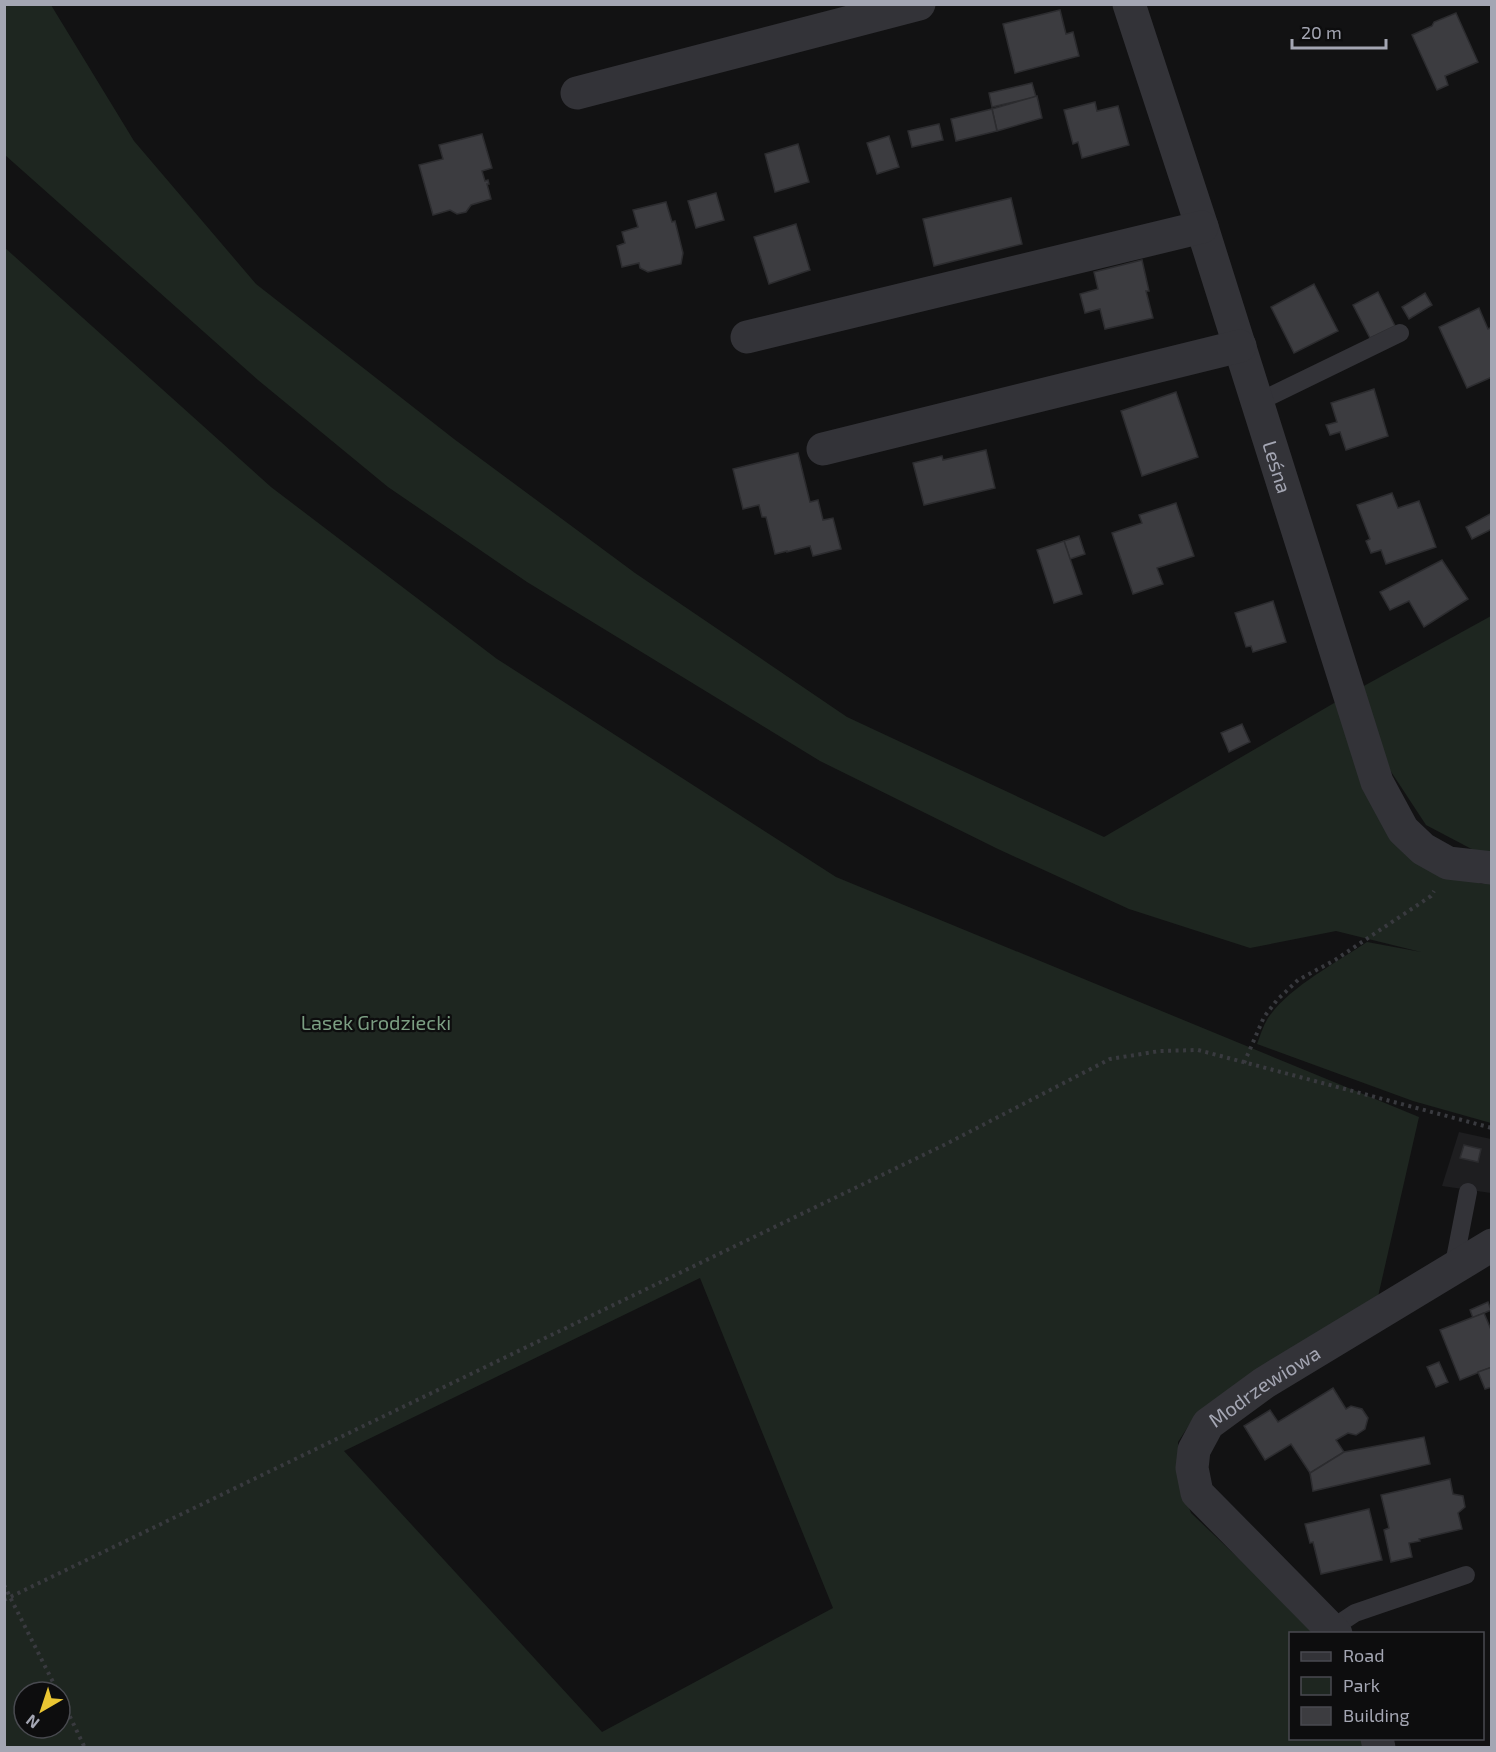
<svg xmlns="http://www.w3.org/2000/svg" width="1496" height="1752" font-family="'Exo 2',sans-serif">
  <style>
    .built { fill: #1e1e20 }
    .green { fill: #1e2620; fill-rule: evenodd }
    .building { fill: #3c3c40; stroke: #2c2c2f; stroke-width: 1.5 }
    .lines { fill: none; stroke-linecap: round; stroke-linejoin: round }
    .path { stroke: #393a3f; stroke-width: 4; stroke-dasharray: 3 4.5; stroke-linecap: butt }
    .service { stroke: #333338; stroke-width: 18 }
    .minor { stroke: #333338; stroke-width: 33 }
    .labels { text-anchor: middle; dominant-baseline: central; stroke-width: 4.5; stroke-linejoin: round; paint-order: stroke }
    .street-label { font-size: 20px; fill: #a4a6b3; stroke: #0d0d0e }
    .park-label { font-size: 20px; fill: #7b9e82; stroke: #0d0d0e }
  </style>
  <rect width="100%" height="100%" fill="#121213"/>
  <path class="built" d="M1459,1132L1491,1139V1193L1442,1186Z"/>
  <g class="green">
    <path d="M5,5H51L134,141L256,284L454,439L635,573L847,717L1104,837L1341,699L1430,866L1482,884L1491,880V1123L1413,1101L1257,1044C1260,1036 1263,1026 1268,1018C1289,987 1336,963 1367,942L1421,952L1336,931L1250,948L1129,909L998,849L820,761L527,582L388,487L258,380L5,155Z"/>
    <path d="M4,247L271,487L497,659L836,877L1419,1117L1377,1301L1197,1413L1178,1442L1179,1480L1191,1513L1317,1633L1290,1634V1738L1372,1739L1375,1747H5ZM700,1278L833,1608L602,1732L344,1451ZM24,1692H60V1728H24Z"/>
    <path d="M1491,616V851L1483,855L1426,825L1388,767L1362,687Z"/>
  </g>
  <g class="building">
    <path d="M1060,10L1066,34L1073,32L1079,56L1015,73L1003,24Z"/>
    <path d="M1456,13L1478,62L1445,76L1448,85L1437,90L1412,35L1432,26L1434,22Z"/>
    <path d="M1032,83L1036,97L992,107L989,93Z"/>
    <path d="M1037,96L1042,118L997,131L992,109Z"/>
    <path d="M1095,102L1097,111L1118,106L1129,145L1082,158L1078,142L1073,144L1064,110Z"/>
    <path d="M992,109L997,131L956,141L951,119Z"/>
    <path d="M939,124L943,140L912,147L908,131Z"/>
    <path d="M482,134L492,168L482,171L485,181L488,180L489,184H487L491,199L471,205L466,212L457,214L450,210L433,215L419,165L443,159L439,145Z"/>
    <path d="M889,136L899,167L877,174L867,143Z"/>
    <path d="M798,144L809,182L775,192L765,154Z"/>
    <path d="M716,193L724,220L696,228L688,201Z"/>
    <path d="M1011,198L1022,244L934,266L923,219Z"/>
    <path d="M666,202L672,222L675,221L683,253L681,264L648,272L640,268L639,263L622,267L617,246L625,243L622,232L638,227L633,210Z"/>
    <path d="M796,224L810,270L769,284L754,237Z"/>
    <path d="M1142,260L1149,291H1146L1153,318L1105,329L1100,309L1085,313L1080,294L1098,289L1094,272Z"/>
    <path d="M1314,284L1338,331L1294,353L1271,307Z"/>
    <path d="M1378,292L1395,326L1370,338L1353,305Z"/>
    <path d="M1425,293L1432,305L1409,319L1402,307Z"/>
    <path d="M1479,308L1488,329L1492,327V377L1467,388L1439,327Z"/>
    <path d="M1374,389L1388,436L1346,450L1340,432L1330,435L1326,425L1337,422L1331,403Z"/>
    <path d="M1176,392L1198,457L1142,476L1121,411Z"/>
    <path d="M986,450L995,488L924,505L913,463L942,456L943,460Z"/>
    <path d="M798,453L810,502L818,500L823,520L833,518L841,549L813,556L810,546L787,552V551L775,554L766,517H762L759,505L743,509L733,469Z"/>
    <path d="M1392,493L1398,508L1419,501L1436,547L1386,564L1381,550L1371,553L1366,541L1370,539L1357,505Z"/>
    <path d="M1176,503L1194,556L1157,568L1163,584L1133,594L1112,533L1142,523L1139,515Z"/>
    <path d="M1492,513V529L1472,539L1466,527Z"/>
    <path d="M1079,536L1085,554L1070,559L1064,541Z"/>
    <path d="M1064,541L1082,594L1054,603L1037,550Z"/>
    <path d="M1442,560L1468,599L1424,627L1409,601L1390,610L1380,592Z"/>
    <path d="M1273,601L1286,642L1253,652L1251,646L1246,647L1235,613Z"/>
    <path d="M1242,724L1250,742L1229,752L1221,733Z"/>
    <path d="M1464,1145L1481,1149L1478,1162L1460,1158Z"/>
    <path d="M1488,1302L1491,1310L1473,1318L1470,1310Z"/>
    <path d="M1484,1313L1492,1332V1367L1460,1380L1440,1330Z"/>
    <path d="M1439,1362L1448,1382L1436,1387L1427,1367Z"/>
    <path d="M1492,1367V1387L1485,1389L1478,1372Z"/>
    <path d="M1333,1388L1346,1409L1351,1406L1362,1409L1368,1418L1365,1429L1356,1435L1348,1433L1336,1440L1344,1452L1310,1473L1291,1444L1265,1460L1244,1426L1270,1410L1278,1422Z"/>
    <path d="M1424,1437L1430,1464L1313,1491L1310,1473L1344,1452Z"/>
    <path d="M1450,1479L1453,1494L1463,1496L1465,1507L1458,1513L1462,1529L1419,1539L1420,1541L1409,1543L1412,1557L1391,1562L1384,1530L1389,1528L1381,1495Z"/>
    <path d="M1369,1509L1382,1560L1321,1574L1313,1542L1310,1543L1305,1524Z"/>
  </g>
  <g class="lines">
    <g class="path">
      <path d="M1244,1063L1264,1017L1277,1000L1298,980L1335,960L1431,896L1434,891"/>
      <path d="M4,1585L58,1692"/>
      <path d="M4,1600L946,1144L1110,1059L1160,1051L1198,1050L1492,1128"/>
      <path d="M60,1696L85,1748"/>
    </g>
    <g class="service">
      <path d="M1258,402L1400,333"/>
      <path d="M1453,1269L1468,1192"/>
      <path d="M1331,1629L1355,1613L1466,1575"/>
    </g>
    <g class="minor">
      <path id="s1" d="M1129,4L1202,227L1377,782L1403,830L1423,849L1448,863L1492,868"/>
      <path d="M577,93L919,4"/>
      <path d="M747,337L1202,227"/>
      <path d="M823,449L1240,346"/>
      <path id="s2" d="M1336,1634L1197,1493L1192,1468L1194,1450L1208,1424L1264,1383L1492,1245"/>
      <path d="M1377,1738L1379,1748"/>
    </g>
  </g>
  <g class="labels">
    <g class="street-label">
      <text stroke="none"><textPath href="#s1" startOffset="486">Leśna</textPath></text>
      <text stroke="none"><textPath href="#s2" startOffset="339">Modrzewiowa</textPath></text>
    </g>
    <g class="park-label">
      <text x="376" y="1022">Lasek Grodziecki</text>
    </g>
  </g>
  <rect width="1496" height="1752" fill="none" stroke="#a4a6b3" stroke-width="12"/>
  <rect x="1289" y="1632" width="195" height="108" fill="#0d0d0e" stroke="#494a50" stroke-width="1.5"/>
  <rect x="1301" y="1652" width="30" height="9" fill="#333338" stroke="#494a50" stroke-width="1.5"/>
  <text x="1343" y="1662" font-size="18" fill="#a4a6b3">Road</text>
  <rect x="1301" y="1677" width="30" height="18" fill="#1e2620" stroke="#494a50" stroke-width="1.5"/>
  <text x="1343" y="1692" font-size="18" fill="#a4a6b3">Park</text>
  <rect x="1301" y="1707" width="30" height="18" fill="#3c3c40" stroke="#494a50" stroke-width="1.5"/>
  <text x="1343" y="1722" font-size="18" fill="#a4a6b3">Building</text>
  <g transform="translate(42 1710) rotate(219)"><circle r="28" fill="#0d0d0e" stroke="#494a50" stroke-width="1.5"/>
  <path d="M0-4.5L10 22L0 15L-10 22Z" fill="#eac633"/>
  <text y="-9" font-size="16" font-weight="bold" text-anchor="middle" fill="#a4a6b3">N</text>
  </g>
  <path d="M1292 39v9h94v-9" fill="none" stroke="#a4a6b3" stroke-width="3"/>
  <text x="1301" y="39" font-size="18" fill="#a4a6b3" stroke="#0d0d0e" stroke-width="4.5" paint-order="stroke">20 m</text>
</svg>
